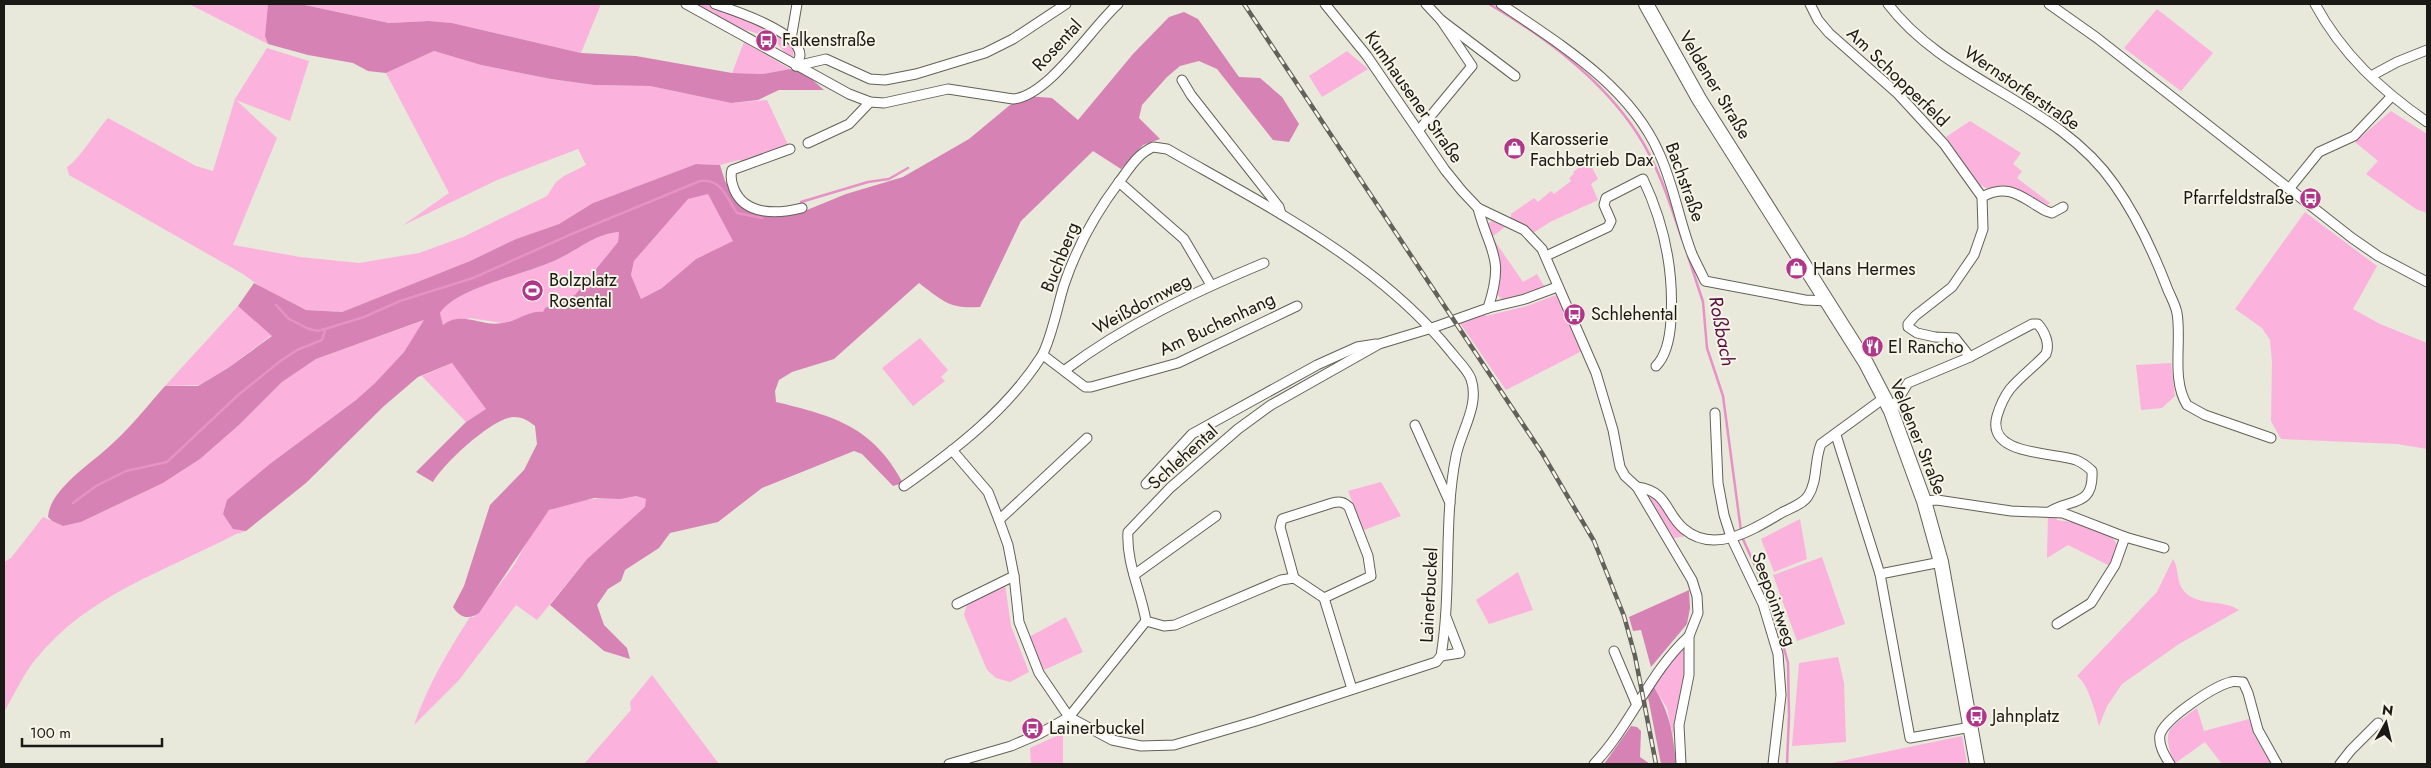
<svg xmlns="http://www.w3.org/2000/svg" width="2431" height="768" font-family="Jost,sans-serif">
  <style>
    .green { fill: #fbb2dd }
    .forest { fill: #d682b5; fill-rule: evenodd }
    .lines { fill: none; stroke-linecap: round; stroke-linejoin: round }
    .stream { stroke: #e791c4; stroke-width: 2.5 }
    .street-casing { stroke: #626156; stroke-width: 11 }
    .primary-casing { stroke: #626156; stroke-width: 16 }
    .street { stroke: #fff; stroke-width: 9 }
    .primary { stroke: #fff; stroke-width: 14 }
    .rail-casing { stroke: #62615a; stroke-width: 4.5 }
    .rail { stroke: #f6f5e8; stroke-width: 2.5; stroke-dasharray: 8; stroke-linecap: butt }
    .labels { text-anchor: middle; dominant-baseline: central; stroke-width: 4; stroke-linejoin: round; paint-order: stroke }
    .poi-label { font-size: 18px; fill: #1a1915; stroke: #f6f5e8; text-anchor: start }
    .street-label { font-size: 18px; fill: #1a1915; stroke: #f6f5e8 }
    .water-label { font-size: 19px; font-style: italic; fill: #5b1044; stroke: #f6f5e8 }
  </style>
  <rect width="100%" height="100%" fill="#e8e8db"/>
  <g class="green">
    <path d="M189,4H268L265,36L268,44Z"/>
    <path d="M300,4H601L581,53L452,23L429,21L389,23Z"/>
    <path d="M694,4H710L717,6L779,35L794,46L793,58L785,54C778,39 759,34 743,29C727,24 710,12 694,4Z"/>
    <path d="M2157,9L2213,53L2181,91L2124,48Z"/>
    <path d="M744,42L790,69L763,74L732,73Z"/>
    <path d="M267,48L309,61L290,121L236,100L277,138L233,245L300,257L359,263L419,253L463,237L547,196L556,182L564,176L586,165L578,149L497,180L402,226L449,193L386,73L434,51L481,65L551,79L594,85L650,86L731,103L767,100L789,147L742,161L739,160L720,165L696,164L593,203L559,224L516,239L470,261L342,312L306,310L261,287L243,274L69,175L67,167C78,161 97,130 108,118L196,166L213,171L235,99Z"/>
    <path d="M1347,51L1368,69L1322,97L1309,76Z"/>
    <path d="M2391,111L2427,134V213L2416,209L2366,174L2378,161L2355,142Z"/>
    <path d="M1970,121L2021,153L2013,164L2022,171L2017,178L2050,203L2046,207L2007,186L1988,189L1978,184L1946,137Z"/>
    <path d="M1588,160L1598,179L1591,184L1598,200L1550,222L1533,233L1511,219V214L1534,198L1538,202L1551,191L1554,194L1571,181L1569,178L1574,174L1573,172Z"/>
    <path d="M708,193L734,241L696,259L662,288L641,299L631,275L634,261L688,198Z"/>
    <path d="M2305,212L2377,266L2353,309L2380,324L2427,343V449L2397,444L2281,439L2271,421L2272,362L2270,340L2262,328L2235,309Z"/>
    <path d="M1492,221L1505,227L1492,237L1523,282L1537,274L1544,286L1531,293L1502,300L1496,293L1486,225Z"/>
    <path d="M619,232L618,242L575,296L543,313L502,323L470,318L443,325L440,313C458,286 530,274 560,258C581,248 595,234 619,232Z"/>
    <path d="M1556,295L1565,313L1563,315L1566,321L1568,320L1582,351L1506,390L1460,323L1484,313L1486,316L1527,306Z"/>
    <path d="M238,306L272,335L228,368L199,385L165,386Z"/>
    <path d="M425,320L404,352L375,383L356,400L271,463L233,528L246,531L236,534C164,572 88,594 35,660C23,675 14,695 4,712V562L11,558L43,517L63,526L81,522L163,483L200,459L239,425L282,382L316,359Z"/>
    <path d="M920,338L948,370L941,377L945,381L913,406L882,368Z"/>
    <path d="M452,363L487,409L466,422L422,376Z"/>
    <path d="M2171,363L2175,396L2162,408L2141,410L2136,365Z"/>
    <path d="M1381,482L1401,516L1364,530L1348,491Z"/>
    <path d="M1650,495C1666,505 1669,527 1686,536L1674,538L1649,497Z"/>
    <path d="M636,496L646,499V507L587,559L537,620L516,605L459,680L414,725C427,687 448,651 470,617H474C487,599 502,583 514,565C523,551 537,519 550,510C572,496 611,500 636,496Z"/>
    <path d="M2048,515L2055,516L2057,520C2073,522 2112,528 2117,545L2110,566L2068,545L2047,558Z"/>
    <path d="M1800,519L1807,559L1774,572L1761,539Z"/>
    <path d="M1822,557L1845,624L1797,641L1773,575Z"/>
    <path d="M2173,559C2179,568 2176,580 2183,590C2196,607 2224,599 2239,610L2179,644L2122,684L2107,706L2099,726C2096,714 2088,683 2077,676L2157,592Z"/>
    <path d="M1518,572L1533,610L1489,624L1476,600Z"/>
    <path d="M1005,584L1011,626L1029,672L1010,682L996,678L987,670L964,615L967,604Z"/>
    <path d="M1066,617L1083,652L1044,670L1029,637Z"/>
    <path d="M1682,647H1685L1687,660L1673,736L1667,708L1654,687Z"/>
    <path d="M1838,657L1844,683L1846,742L1792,746L1799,663Z"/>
    <path d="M652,675L719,764H584L631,710L630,702Z"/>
    <path d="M2197,708L2204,731L2249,719L2254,735L2271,764H2222L2205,742L2174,764C2162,727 2167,730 2197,708Z"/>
    <path d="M1063,733V764H1031L1030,748Z"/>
    <path d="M1962,736L1967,764H1827Z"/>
  </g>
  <g class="forest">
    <path d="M268,4H300L389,23L429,21L452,23L581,53L636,56L732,73L763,74L790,69L807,75L824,90H779L758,100L731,103L650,86L594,85L551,79L481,65L434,51L386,73L368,71L353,63L308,55L268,44L265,36Z"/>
    <path d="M1184,12L1198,19L1239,77L1260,78L1282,97L1299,124L1289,142L1273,140L1217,69L1199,61L1180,66L1167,77L1142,105L1139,118L1160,139L1143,145L1121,169L1093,151L1021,221L980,307C949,309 943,301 919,283L834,359L792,372L779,380L775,391L776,402C835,416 873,427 903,483L893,486L862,454L854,451L762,488L718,522L670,533L659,548L625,570L621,581L608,589L597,605L604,625L627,648L630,659L604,651L550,605L587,559L645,507L646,499L636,496L620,499L594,498L549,510L479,613C469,620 460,618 453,607L464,586L490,505L524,470L537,444L535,426C529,421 523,417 514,417C493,417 443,464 433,482L416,472L466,422L486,409L452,363L418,377L384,406L306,483L246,531L233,529L223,514L227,500L271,463L356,400L375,383L404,352L424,320L316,359L282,382L239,425L200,459L163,483L81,522L63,526L52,521L48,517C50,488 94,462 113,443C132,426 148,405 165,386H198L228,368L272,336L238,306L254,283L306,310L342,312L470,261L516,239L559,224L593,203L696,164L720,165L725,181L742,207L754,212H802L846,194L903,177L969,139L1010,105L1027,96L1052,98L1078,120L1133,54L1169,17ZM708,194L733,241L696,259L662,288L641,299L631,275L634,261L688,199ZM619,232L618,242L575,295L545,308L543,312C529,310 516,322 502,323C481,327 462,310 443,325L440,313C458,286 530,274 560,258C581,248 595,234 619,232Z"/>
    <path d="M1689,590L1690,608L1687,624L1651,667L1641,630L1633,631L1629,617Z"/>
    <path d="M1654,687C1670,714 1673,733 1676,764H1661L1648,697Z"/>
    <path d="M1631,726L1637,727L1641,731L1640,757L1650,764H1604Z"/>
  </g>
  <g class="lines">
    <g class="stream">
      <path d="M1489,4C1545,37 1601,78 1637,133C1658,165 1670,203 1682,239"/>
      <path d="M801,202L868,182L889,179L908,168"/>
      <path d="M1688,256L1703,302L1707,348L1723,396L1741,531"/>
      <path d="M276,305L289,319L309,329L318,331L325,329L364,317L400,301L473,278L574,233L700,181C723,179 726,198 737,213L762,218"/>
      <path d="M73,503L96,486L126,471L167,462L237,396L279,362L297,350L322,340L325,330"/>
      <path d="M1742,537L1771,601L1788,663L1789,716L1787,764"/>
    </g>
    <defs>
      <g id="street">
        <path d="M686,4L849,94L870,102L884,103L948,89L1013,99C1049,96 1091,28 1118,4"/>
        <path d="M715,4C733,10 800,32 800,55C800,58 797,63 796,66"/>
        <path d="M1325,4L1367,56L1445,170L1462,191L1478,208L1524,230L1542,249L1596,373L1613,430L1620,467L1625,476L1637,487L1692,580L1697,596L1698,613L1689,636V675L1679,725L1681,764"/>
        <path d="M1426,4L1441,20L1515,76"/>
        <path d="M1501,4C1559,44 1629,85 1659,153C1674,185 1679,221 1692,254C1696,263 1701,272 1705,281L1805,300L1829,301"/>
        <path d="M1810,4L1818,20L1829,33L1898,94L1944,144L1982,197L1983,229L1974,255L1952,287L1915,316L1908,324V327L1917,333L1935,337L1955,338L1970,357L1908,383L1891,411"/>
        <path d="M1888,4C1947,82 2057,102 2114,184C2136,215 2152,249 2166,285C2169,294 2175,303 2177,313C2182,342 2171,379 2187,405L2205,415L2271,438"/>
        <path d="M2049,4L2097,38L2352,238L2378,256L2427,282"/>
        <path d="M2315,4C2342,54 2381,90 2427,122"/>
        <path d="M791,39L797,4"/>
        <path d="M796,66L826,59L870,79L885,80L916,74L985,53L1013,39L1066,4"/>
        <path d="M2371,76L2397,62L2427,50"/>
        <path d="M1182,80L1191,95L1279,207L1281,214"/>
        <path d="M1419,130L1472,66L1441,20"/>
        <path d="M808,143L849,124L870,102"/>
        <path d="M790,149L732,170C730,177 731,182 734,189C745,216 778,214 802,208"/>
        <path d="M1119,182L1184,239L1211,285"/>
        <path d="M2289,189L2319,152L2354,136L2391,97"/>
        <path d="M1982,197C2009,182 2022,198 2046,211L2052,213L2063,207"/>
        <path d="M1478,208C1490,254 1505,256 1488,308"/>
        <path d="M1546,256L1608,227L1611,221L1604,205L1606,198L1643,179C1665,225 1674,270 1671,320C1670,336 1667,355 1656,366"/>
        <path d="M1043,355L1085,387H1091L1178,363L1297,306"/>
        <path d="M1970,357L2032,324H2038C2045,332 2050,344 2046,354C2035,366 2021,376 2010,389C2004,397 2000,406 1997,416C1986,456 2054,452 2076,460C2083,463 2087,466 2092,471C2094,508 2070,498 2049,512"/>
        <path d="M1065,370C1125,325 1194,292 1264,263"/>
        <path d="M1715,413L1718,483L1724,515L1731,537L1763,604L1778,654L1781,695L1773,764"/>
        <path d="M1415,425L1450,503"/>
        <path d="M1836,435L1880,574L1910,738L1971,727"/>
        <path d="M1146,484L1192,434L1317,365L1357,347L1376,344"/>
        <path d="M904,486C955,450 1007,410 1041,357C1051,341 1058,304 1064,285C1077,246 1095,214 1119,182C1129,169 1137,154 1153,147L1167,149C1265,205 1379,262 1451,352C1457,360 1468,370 1471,379C1480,405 1461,431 1456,456C1443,521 1452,590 1441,656L1436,662L1256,721L1174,745L1141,746L1112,740L1069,717L1039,673L1019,622L1014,576L1008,545L999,520L988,492L952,450"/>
        <path d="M1637,487C1668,491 1665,513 1684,529C1715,555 1754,529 1783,512C1791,508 1803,504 1808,496C1818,481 1814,461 1821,444L1884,398"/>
        <path d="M1924,501L1937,500L2011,511L2063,513L2125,537L2164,548"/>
        <path d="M999,520L1087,438"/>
        <path d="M1880,574L1941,562"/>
        <path d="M1134,575L1216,516"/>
        <path d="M1294,578L1280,527L1282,519L1332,503C1340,501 1344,502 1349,507L1368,556L1371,576L1324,598"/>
        <path d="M957,604L1014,576"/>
        <path d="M1146,621L1164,626L1175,625L1281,580L1294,578L1324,598L1352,689"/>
        <path d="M2057,624L2091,603L2115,565L2125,537"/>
        <path d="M1614,651L1636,703"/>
        <path d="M1441,656L1460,653L1446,617"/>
        <path d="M949,764L1011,746L1039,734L1069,717L1146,621C1141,591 1126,563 1128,532L1170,488L1238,429L1271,405L1379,344L1432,328L1488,308L1525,299L1557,287"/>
        <path d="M1594,764C1631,725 1649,673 1689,636"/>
        <path d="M2170,764C2165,756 2158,745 2160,735C2164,719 2214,686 2231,682C2234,681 2239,682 2243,682L2248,693L2258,730L2277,764"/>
        <path d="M2340,764L2351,750L2378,723"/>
      </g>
      <path id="primary" d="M1646,4L1699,99L1866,363L1891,411L1924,501L1941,562L1977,764"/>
    </defs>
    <use href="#street" class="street-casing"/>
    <use href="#primary" class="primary-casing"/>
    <use href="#street" class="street"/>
    <use href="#primary" class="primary"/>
    <defs>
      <path id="rail" d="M1244,4L1542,453L1594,541L1624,616L1635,656L1656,764"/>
    </defs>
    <use href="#rail" class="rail-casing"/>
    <use href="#rail" class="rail"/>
  </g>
  <defs>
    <symbol id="bus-disc" viewBox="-11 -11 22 22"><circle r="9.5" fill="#b13689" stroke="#f6f5e8"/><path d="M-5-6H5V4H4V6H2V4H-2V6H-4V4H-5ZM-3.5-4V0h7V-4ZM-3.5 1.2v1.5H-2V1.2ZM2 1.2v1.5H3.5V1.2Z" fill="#fff"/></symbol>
    <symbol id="shop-disc" viewBox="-11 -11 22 22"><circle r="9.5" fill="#b13689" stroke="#f6f5e8"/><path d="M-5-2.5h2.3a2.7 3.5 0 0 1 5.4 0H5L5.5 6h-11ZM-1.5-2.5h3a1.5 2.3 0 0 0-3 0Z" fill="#fff"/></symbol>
    <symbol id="stadium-disc" viewBox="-11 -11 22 22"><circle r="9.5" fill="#b13689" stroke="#f6f5e8"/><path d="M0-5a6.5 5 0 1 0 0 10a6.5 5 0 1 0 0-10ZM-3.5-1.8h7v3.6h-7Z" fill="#fff"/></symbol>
    <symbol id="restaurant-disc" viewBox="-11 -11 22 22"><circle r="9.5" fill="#b13689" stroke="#f6f5e8"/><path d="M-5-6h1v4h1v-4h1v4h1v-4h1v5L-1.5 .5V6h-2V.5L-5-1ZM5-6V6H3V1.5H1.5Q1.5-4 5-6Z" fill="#fff"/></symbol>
  </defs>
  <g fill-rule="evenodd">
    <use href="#bus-disc" x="754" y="28" width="25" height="25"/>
    <use href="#shop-disc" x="1502" y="136" width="25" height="25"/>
    <use href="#bus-disc" x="2298" y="186" width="25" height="25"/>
    <use href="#shop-disc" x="1784" y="256" width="25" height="25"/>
    <use href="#stadium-disc" x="520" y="278" width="25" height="25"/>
    <use href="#bus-disc" x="1562" y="302" width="25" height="25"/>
    <use href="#restaurant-disc" x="1860" y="334" width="25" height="25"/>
    <use href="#bus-disc" x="1964" y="704" width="25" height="25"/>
    <use href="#bus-disc" x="1020" y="716" width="25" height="25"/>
  </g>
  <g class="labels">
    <g class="poi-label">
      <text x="782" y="40">Falkenstraße</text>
      <text x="1530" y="139">Karosserie<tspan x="1530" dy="21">Fachbetrieb Dax</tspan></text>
      <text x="2294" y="198" text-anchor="end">Pfarrfeldstraße</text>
      <text x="1813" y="269">Hans Hermes</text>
      <text x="549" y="280">Bolzplatz<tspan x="549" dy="21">Rosental</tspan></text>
      <text x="1591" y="314">Schlehental</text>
      <text x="1888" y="347">El Rancho</text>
      <text x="1992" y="716">Jahnplatz</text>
      <text x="1049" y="728">Lainerbuckel</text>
    </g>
    <g class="street-label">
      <text transform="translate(1057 45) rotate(-47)">Rosental</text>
      <text transform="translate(1898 77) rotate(44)">Am Schopperfeld</text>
      <text transform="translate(1715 85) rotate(59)">Veldener Straße</text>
      <text transform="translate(2022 88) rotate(34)">Wernstorferstraße</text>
      <text transform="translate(1414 97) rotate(55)">Kumhausener Straße</text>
      <text transform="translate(1685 182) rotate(70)">Bachstraße</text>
      <text transform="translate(1060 257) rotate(-68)">Buchberg</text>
      <text transform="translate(1142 304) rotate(-28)">Weißdornweg</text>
      <text transform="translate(1217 324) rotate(-25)">Am Buchenhang</text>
      <text transform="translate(1918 437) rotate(68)">Veldener Straße</text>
      <text transform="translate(1183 457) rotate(-42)">Schlehental</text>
      <text transform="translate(1429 595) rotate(-87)">Lainerbuckel</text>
      <text transform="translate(1774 599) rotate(70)">Seepointweg</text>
    </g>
    <g class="water-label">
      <text transform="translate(1722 331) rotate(79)">Roßbach</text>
    </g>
  </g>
  <rect width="2431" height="768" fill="none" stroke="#1a1915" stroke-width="10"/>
  <g transform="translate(2386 723) rotate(8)" stroke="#f6f5e8" stroke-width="4" paint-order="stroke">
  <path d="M0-4L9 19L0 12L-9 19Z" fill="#1a1915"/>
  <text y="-8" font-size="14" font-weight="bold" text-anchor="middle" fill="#1a1915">N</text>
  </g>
  <path d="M22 738v8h140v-8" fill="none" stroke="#1a1915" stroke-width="2.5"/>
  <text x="30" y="738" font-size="15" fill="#1a1915" stroke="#f6f5e8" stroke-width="4" paint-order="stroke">100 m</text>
</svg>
